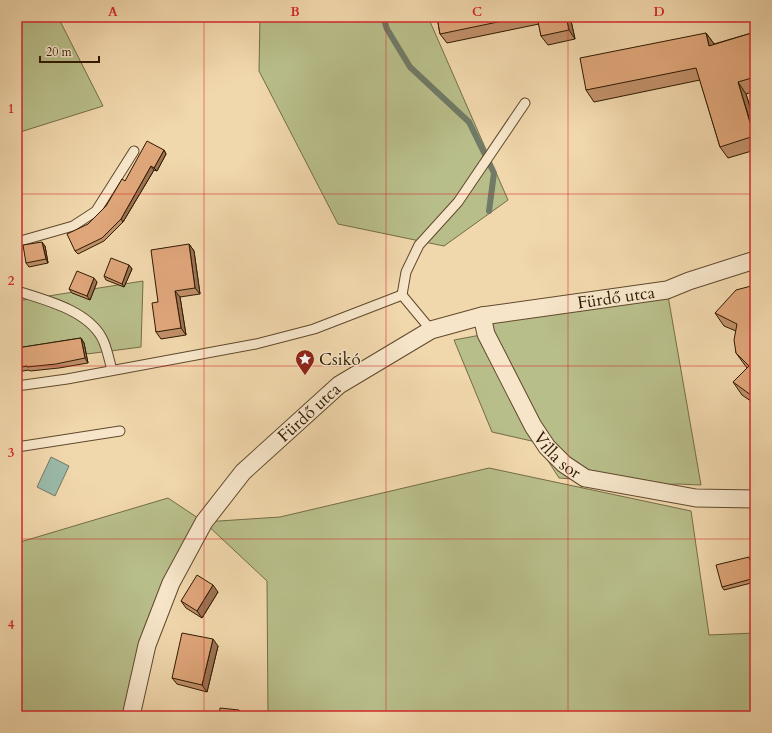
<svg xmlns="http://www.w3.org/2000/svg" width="772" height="733" font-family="Cardo,serif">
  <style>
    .green { fill: #b8be8a; stroke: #746c46 }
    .water { fill: #9bbaa9; stroke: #707a66 }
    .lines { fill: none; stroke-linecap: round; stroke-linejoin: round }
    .stream { stroke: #707a66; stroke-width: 6 }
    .service-casing { stroke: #60492c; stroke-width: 11 }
    .minor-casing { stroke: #60492c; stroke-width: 19 }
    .service { stroke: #f6e5c9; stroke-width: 9 }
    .minor { stroke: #f6e5c9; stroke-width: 17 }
    .wall { fill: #c08f69; stroke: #2f1a01 }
    .shaded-wall { fill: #9c7455; stroke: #2f1a01 }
    .building { fill: #dfa67a; stroke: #2f1a01 }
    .grid { fill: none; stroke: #d62828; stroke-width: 1; stroke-opacity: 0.55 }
    .labels { text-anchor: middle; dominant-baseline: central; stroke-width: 3; stroke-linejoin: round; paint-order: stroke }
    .street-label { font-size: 17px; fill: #2f1a01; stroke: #f6e5c9 }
    .poi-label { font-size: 17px; fill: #2f1a01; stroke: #f6e5c9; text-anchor: start }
    .neatline { fill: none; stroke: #d62828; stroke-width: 1.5 }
    .grid-label { font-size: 13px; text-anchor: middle; font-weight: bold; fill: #d62828 }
  </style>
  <rect width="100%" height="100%" fill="#f1d7ac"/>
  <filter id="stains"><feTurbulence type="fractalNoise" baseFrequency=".005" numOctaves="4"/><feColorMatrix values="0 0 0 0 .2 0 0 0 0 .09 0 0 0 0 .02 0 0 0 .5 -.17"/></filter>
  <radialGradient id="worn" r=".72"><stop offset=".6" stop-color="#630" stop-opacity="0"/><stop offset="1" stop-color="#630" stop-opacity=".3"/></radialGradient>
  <g class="green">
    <path d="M17,17H58L103,106L17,133Z"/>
    <path d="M260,17H428L508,200L444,246L338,224L259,71Z"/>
    <path d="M143,281L141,347L17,363V301Z"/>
    <path d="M667,290L701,485L678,484L652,485L559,478L536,442L492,432L454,340L486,334L482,316Z"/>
    <path d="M489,468L691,511L709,635L755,633V716H268L267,581L204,522L171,583L131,716H17V543L168,498L204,522L280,517Z"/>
  </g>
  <path class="water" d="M51,457L69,466L55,496L37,487Z"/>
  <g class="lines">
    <path class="stream" d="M383,17L387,29L410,67L469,122L494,173L489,211"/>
    <defs>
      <g id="service">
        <path d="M17,242L73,226L96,211L134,151"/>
        <path d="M17,291C45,300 87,310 102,338C107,347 109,360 112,370"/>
        <path d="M431,330L402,295L406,272L419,245L458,202L525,103"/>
        <path d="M17,386L67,379L256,344L314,329L402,295"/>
        <path d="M17,447L120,431"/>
      </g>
      <g id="minor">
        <path id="s1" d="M482,316L486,334L533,426L547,447L564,464L585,478L696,498L755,499"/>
        <path id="s2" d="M131,716L147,645L171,583L204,522L243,472L339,385L431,330L482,316L667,290L689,281L755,260"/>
      </g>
    </defs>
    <use href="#service" class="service-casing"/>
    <use href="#minor" class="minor-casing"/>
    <use href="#service" class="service"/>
    <use href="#minor" class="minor"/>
  </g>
  <g class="wall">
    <path d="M437,17H590L571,21L575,39L548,45L541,36L539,24L447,43L440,34Z"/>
    <path d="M650,17H668L652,20Z"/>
    <path d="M755,32V91L746,94L755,123V150L728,158L720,147L700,80L594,102L586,90L706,33L714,44Z"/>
    <path d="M164,150L166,154L157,171L154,170L123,222L104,241L78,254L75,251L88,224L106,206L125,181Z"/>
    <path d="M189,244L194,251L200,294L180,297L186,335L161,339L156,332L158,302Z"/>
    <path d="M45,246L48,263L29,267L26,263Z"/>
    <path d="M129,265L132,269L124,287L106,280L104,276Z"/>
    <path d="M97,282L90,300L72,293L69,289Z"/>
    <path d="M755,285V404L742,395L733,382L747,368L736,353V331L724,326L715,313Z"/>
    <path d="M81,338L84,343L88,363L59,368L30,371L29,370L17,372V348Z"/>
    <path d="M752,560L755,573V582L724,590L722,587Z"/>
    <path d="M218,592L202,618L186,608L181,601Z"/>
    <path d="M218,646L207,692L177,684L172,678Z"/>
  </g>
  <g class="shaded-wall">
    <path d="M566,17H568L571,21L575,39L569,30Z"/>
    <path d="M706,33L715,45L709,46Z"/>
    <path d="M738,82L746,94L755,123V137Z"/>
    <path d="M164,150L166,154L157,171L154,168Z"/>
    <path d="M151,166L154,170L123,222L121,219Z"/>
    <path d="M42,242L45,246L48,263L46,259Z"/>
    <path d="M189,244L194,251L200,294L195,288Z"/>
    <path d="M129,265L132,269L124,287L122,284Z"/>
    <path d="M94,278L97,282L90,300L87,296Z"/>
    <path d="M175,291L180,297L186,335L181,328Z"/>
    <path d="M81,338L84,343L88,363L85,358Z"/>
    <path d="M749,557L752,560L755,573V578Z"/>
    <path d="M213,585L218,592L202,618L197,611Z"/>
    <path d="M213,639L218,646L207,692L202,685Z"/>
    <path d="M239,710L244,716H239Z"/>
  </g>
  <g class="building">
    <path d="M437,17H522L440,34Z"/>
    <path d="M537,17H566L569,30L541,36Z"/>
    <path d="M755,32V77L738,82L754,136L720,147L696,68L586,90L580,58L706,33L709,46Z"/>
    <path d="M147,141L164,150L154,168L151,166L121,219L102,238L75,251L67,234L88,224L106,206L122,179L125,181Z"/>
    <path d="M42,242L46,259L26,263L23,245Z"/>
    <path d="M189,244L195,288L175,291L181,328L156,332L152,303L158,302L151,250Z"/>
    <path d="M111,258L129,265L122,284L104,276Z"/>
    <path d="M77,271L94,278L87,296L69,289Z"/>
    <path d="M755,285V398L733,382L749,366L736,353L734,340L737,324L715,313L736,290Z"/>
    <path d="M81,338L85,358L56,364L27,367V366L17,368V348Z"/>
    <path d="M749,557L755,578L722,587L716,565Z"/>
    <path d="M197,575L213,585L197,611L181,601Z"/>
    <path d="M182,633L213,639L202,685L172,678Z"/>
    <path d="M220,708L239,710V716H219Z"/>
  </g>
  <path class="grid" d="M204,17V716M386,17V716M568,17V716M17,194H755M17,366H755M17,539H755"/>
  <defs>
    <symbol id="sight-pin" viewBox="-11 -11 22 30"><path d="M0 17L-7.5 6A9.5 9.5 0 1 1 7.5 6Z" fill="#8f2418" stroke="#f6e5c9"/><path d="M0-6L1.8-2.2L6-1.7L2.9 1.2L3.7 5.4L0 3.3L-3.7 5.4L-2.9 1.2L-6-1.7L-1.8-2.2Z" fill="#fff"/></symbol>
  </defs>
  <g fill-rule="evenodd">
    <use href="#sight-pin" x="294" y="348" width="22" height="30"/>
  </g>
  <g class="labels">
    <g class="street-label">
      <text stroke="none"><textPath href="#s2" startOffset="697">Fürdő utca</textPath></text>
      <text stroke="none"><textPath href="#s2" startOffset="361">Fürdő utca</textPath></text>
      <text stroke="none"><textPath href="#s1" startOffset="160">Villa sor</textPath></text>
    </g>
    <g class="poi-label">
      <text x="319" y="359">Csikó</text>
    </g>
  </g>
  <rect width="772" height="733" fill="none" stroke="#f1d7ac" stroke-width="44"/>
  <path d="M40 56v6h59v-6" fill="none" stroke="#2f1a01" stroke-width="2"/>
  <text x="46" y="56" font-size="12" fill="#2f1a01" stroke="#f6e5c9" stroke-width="3" paint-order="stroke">20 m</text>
  <rect x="22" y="22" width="728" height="689" class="neatline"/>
  <g class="grid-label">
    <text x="113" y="16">A</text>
    <text x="295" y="16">B</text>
    <text x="477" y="16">C</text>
    <text x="659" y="16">D</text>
    <text x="11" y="113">1</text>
    <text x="11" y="285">2</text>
    <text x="11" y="457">3</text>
    <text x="11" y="629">4</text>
  </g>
  <rect width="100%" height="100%" filter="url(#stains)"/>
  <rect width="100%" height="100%" fill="url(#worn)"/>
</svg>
